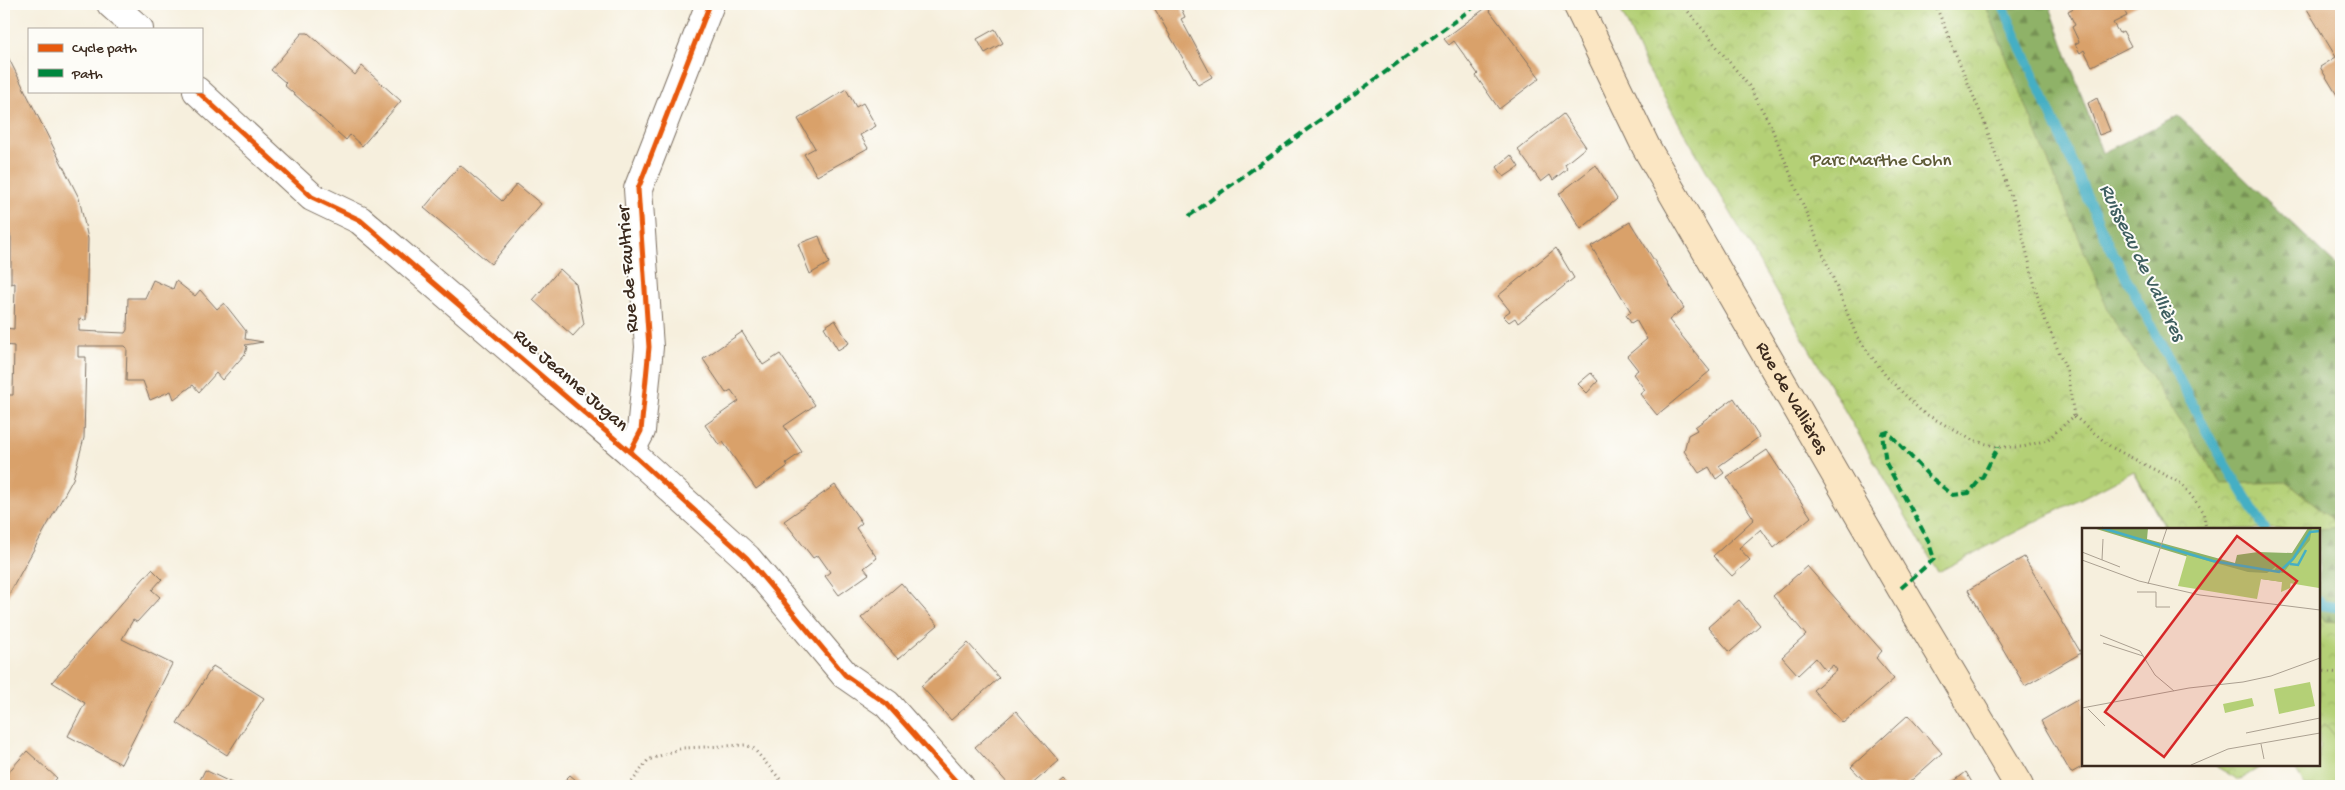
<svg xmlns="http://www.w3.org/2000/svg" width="2345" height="790" font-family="'Gochi Hand',sans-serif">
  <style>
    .grass { fill: #b4d076; stroke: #787d4a }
    .forest { fill: url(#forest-firs); stroke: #656e42 }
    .park { fill: url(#park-crowns); stroke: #787d4a }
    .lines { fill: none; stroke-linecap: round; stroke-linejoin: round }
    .stream { stroke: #45afc4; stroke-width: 10 }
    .building { fill: #d9a16a }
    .minor-casing { stroke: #7c6f61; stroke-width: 30 }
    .tertiary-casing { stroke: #7c6f61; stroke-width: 30 }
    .secondary-casing { stroke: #7c6f61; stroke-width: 30 }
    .path { stroke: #7c6f61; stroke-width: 3; stroke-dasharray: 1 4; stroke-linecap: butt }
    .minor { stroke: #fff; stroke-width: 28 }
    .tertiary { stroke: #fff; stroke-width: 28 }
    .secondary { stroke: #fbe6c3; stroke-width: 28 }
    .quiet { stroke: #00873e; stroke-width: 4; stroke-dasharray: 8 4; stroke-linecap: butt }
    .cycleway-casing { stroke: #fdfcf7; stroke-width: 8 }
    .cycleway { stroke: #e8590c; stroke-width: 5 }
    .labels { text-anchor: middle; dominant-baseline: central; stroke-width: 4; stroke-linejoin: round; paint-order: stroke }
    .park-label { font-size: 19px; fill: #5f5c38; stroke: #fdfcf7 }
    .street-label { font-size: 19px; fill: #3b2a1e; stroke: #fdfcf7 }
    .water-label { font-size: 20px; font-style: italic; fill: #3f5f60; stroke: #fdfcf7 }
    .inset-river { fill: none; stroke: #45afc4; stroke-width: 2.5 }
    .inset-road { fill: none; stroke: #aba091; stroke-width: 1 }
    .view { fill: #d62828; fill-opacity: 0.15; stroke: #d62828; stroke-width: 2.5 }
    .inset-edge { fill: none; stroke: #3b2a1e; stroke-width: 2.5 }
  </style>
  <defs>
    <pattern id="forest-firs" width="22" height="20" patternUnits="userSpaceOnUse" patternTransform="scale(1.25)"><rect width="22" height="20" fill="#8fb267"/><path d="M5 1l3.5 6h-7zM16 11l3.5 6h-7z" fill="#769154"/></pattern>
    <pattern id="park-crowns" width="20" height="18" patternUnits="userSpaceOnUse" patternTransform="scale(1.25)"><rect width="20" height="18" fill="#b4d076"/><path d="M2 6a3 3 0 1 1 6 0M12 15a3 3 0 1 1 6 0" fill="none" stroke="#9cb366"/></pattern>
  </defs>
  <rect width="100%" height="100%" fill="#fdfcf7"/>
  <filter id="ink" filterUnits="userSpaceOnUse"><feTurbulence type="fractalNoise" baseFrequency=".02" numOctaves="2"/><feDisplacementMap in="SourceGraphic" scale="10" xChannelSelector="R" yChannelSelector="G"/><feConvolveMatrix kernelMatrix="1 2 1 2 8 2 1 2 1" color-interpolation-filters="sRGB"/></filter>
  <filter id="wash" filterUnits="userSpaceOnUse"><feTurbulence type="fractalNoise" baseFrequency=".0096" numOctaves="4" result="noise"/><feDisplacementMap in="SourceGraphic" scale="20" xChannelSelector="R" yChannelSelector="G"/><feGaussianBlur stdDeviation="1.12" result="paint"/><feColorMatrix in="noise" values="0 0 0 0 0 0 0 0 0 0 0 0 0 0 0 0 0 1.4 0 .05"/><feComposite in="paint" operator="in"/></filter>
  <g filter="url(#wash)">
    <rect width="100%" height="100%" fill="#f6efdd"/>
    <path class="grass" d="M2319,645L2341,651V786H2305L2292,764H2319Z"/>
    <path class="forest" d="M1976,4H2049L2102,153L2178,116L2341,270V651L2319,645V529H2165L2134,471Z"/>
    <g class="park">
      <path d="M1618,4H1985L2110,315L2222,484L2287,482L2341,527L2319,529H2167L2134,471L1938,572L1646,66Z"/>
      <path d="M2319,613L2325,621L2341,622V743L2325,724L2319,728Z"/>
      <path d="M2212,764H2265L2239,780Z"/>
    </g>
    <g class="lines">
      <g class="stream">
        <path d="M2002,4L2106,239L2211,440L2265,529"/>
        <path d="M2319,601L2322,605L2341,608"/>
      </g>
    </g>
    <g id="blocks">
      <g class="building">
        <path d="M1152,4H1179L1185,17L1181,19L1212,77L1198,85Z"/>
        <path d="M2081,4H2140L2125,12L2127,16L2113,23L2119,33L2123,31L2131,46L2092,66L2084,50L2080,53L2075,44L2079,42L2072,27L2075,25L2068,11Z"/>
        <path d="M2316,4H2341L2340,100L2320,67L2336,57L2307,9Z"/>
        <path d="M1487,7L1540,78L1499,109L1476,76L1478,74L1454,41L1449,45L1444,39Z"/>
        <path d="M995,29L1003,43L985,53L977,39Z"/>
        <path d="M302,33H308L355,75L362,66L401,101L362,146L350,135L346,140L284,85L286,83L271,70Z"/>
        <path d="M4,49L79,198L88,239L86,320L79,319V331L125,333L127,330L128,298H145L153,280L173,289L176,281L195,296L200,290L217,309L224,303L246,331L245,339L263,342L245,345L247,347L245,354L222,380L216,373L199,392L193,385L174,399L171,391L150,400L143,381H126L127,348L125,346H78V357H86L84,438L73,479L4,603V446L7,437L8,395H13L14,346L4,345V328L14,329L15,283L11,284V237L4,220Z"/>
        <path d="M846,89L856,107L863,103L876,126L860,135L868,148L817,176L804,154L815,148L798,119Z"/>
        <path d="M2097,98L2110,131L2099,135L2088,103Z"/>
        <path d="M1563,114L1586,147L1565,164L1567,169L1553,180L1550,175L1541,182L1518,150Z"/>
        <path d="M1511,155L1519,167L1504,177L1497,167Z"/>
        <path d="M460,165L502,201L517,184L541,204L491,264L424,208Z"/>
        <path d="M1596,165L1617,199L1581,229L1559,194Z"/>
        <path d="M1630,222L1684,308L1669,320L1710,371L1657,415L1640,394L1645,390L1633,374L1638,370L1627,356L1647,339L1636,320L1631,323L1626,315L1631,312L1591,246Z"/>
        <path d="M819,236L829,263L810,274L798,244Z"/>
        <path d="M1556,248L1574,278L1518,323L1515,318L1509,322L1503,316L1510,311L1498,296Z"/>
        <path d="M560,269L576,284L584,324L573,336L533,300Z"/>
        <path d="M835,320L849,343L838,350L824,327Z"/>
        <path d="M742,332L763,365L780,354L815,405L784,426L802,452L786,463L788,466L756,489L723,442L719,445L705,425L739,401L731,390L726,393L703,359Z"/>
        <path d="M1591,373L1598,381L1587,393L1578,384Z"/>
        <path d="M1734,398L1759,437L1719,466L1724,473L1716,479L1709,467L1699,473L1684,451L1688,435L1697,430L1695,427Z"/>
        <path d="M1767,450L1811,517L1774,548L1761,529L1739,548L1750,560L1732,576L1713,556L1754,519L1727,477Z"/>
        <path d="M835,485L862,523L856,528L877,558L864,568L869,574L839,595L825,576L830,572L818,555L813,558L784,521Z"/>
        <path d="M2024,557L2081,653L2025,686L1968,590Z"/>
        <path d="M1807,566L1882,651L1876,658L1894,679L1843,723L1813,690L1837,670L1833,665L1826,671L1816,658L1798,675L1782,657L1806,635L1773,596Z"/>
        <path d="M152,569L162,579L152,590L160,597L137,622L133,620L122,639L172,664L121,764L68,736L85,703L52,682Z"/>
        <path d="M901,583L938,625L898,659L861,618Z"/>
        <path d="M1739,600L1760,625L1730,652L1708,627Z"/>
        <path d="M968,643L999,678L951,720L921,686Z"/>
        <path d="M213,666L264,698L227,755L177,723Z"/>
        <path d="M2084,696V764H2087L2071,773L2041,721Z"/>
        <path d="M1016,711L1059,761L1030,786H1010L975,747Z"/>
        <path d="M1908,715L1942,753L1905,786H1869L1851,767Z"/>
        <path d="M27,751L57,778L50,786H4V777Z"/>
        <path d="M205,770L238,786H197Z"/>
        <path d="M1966,772L1974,786H1948Z"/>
        <path d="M570,775L583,786H559Z"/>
        <path d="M1064,780L1070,786H1057Z"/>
      </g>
    </g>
  </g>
  <g filter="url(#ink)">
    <use href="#blocks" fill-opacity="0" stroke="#7c6f61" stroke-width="1"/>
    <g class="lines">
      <defs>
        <path id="minor" d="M630,452L641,431L649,347L638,189L710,4"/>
        <g id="tertiary">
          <path d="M111,4L139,29"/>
          <path d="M197,91L312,197L360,220L630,452L747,558L845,675L887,704L960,786"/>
        </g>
        <g id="secondary">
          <path id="s1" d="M1577,4L1646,147L1901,588L2019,786"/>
        </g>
      </defs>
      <use href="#minor" class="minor-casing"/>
      <use href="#tertiary" class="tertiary-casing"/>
      <use href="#secondary" class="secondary-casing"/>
      <g class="path">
        <path d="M1682,4L1749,86L1770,124L1857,337L1886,376L1922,412L1972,440L1998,447H2023L2047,440L2074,416L2111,447L2182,484L2203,511L2206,529"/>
        <path d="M1935,4L1983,119L2017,213L2041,310L2067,371L2074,416"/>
        <path d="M2319,671L2341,673"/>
        <path d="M629,786L648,760L682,748L746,745L753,748L786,786"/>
      </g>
      <use href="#minor" class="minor"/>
      <use href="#tertiary" class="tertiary"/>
      <use href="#secondary" class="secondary"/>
      <g class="quiet">
        <path d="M1189,216L1478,4"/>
        <path d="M1901,588L1934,559L1928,540L1886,463L1882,434L1888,432L1929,476L1953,495L1969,493L1983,476L1998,447"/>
      </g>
      <defs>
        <g id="cycleway">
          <path d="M197,91L312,197L360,220L630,452L747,558L845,675L887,704L960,786"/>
          <path d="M630,452L641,431L649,347L638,189L710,4"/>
        </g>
      </defs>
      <use href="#cycleway" class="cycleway-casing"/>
      <use href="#cycleway" class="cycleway"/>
    </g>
  </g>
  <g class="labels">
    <g class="park-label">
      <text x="1881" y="161">Parc Marthe Cohn</text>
    </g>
    <g class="street-label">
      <text transform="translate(629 269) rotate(-94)">Rue de Faultrier</text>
      <text transform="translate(570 381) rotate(41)">Rue Jeanne Jugan</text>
      <text stroke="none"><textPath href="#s1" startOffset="449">Rue de Vallières</textPath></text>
    </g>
    <g class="water-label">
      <text transform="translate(2141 263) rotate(64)">Ruisseau de Vallières</text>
    </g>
  </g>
  <g transform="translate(2082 528)">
    <rect width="238" height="238" fill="#f6efdd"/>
    <path d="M238,10L237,60L201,54ZM228,154L233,178L197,186L192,161ZM170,170L172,178L143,185L141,176Z" fill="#b4d076"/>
    <path d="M11,0H66L65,11L153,35L155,27L176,24L210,25L226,0H237L238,10L201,54L179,51Z" fill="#8fb267"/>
    <path d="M230,0H237V50L209,51L208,60L199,64L200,54L179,51L175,71L96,58L105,27L166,44L185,45L195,38L192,43L201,45L228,12Z" fill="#b4d076"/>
    <path class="inset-river" d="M20,0L131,33L197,44L211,31L228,4L238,3M208,36L216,37L224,22"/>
    <path class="inset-road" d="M0,24L38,39M0,32L57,53L118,67L238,82M20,32L21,11M66,56L85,0M55,64H74V79H88M18,107L58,123L73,147L92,163M21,115L61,128M0,180L107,160L161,154L189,148L238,130M6,181L23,198M164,205L238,190M179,216L182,231M109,237L146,221L238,205"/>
    <path class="view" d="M155,8L215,53L82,229L23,184Z"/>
    <rect width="238" height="238" class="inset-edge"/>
  </g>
  <rect width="2345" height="790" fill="none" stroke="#fdfcf7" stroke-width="20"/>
  <rect x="28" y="28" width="175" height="65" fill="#fdfcf7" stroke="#afa8a0"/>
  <rect x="38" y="44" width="25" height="8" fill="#e8590c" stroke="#afa8a0"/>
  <text x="72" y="52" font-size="15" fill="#3b2a1e">Cycle path</text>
  <rect x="38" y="69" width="25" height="8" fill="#00873e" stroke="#afa8a0"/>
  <text x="72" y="78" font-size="15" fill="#3b2a1e">Path</text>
</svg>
